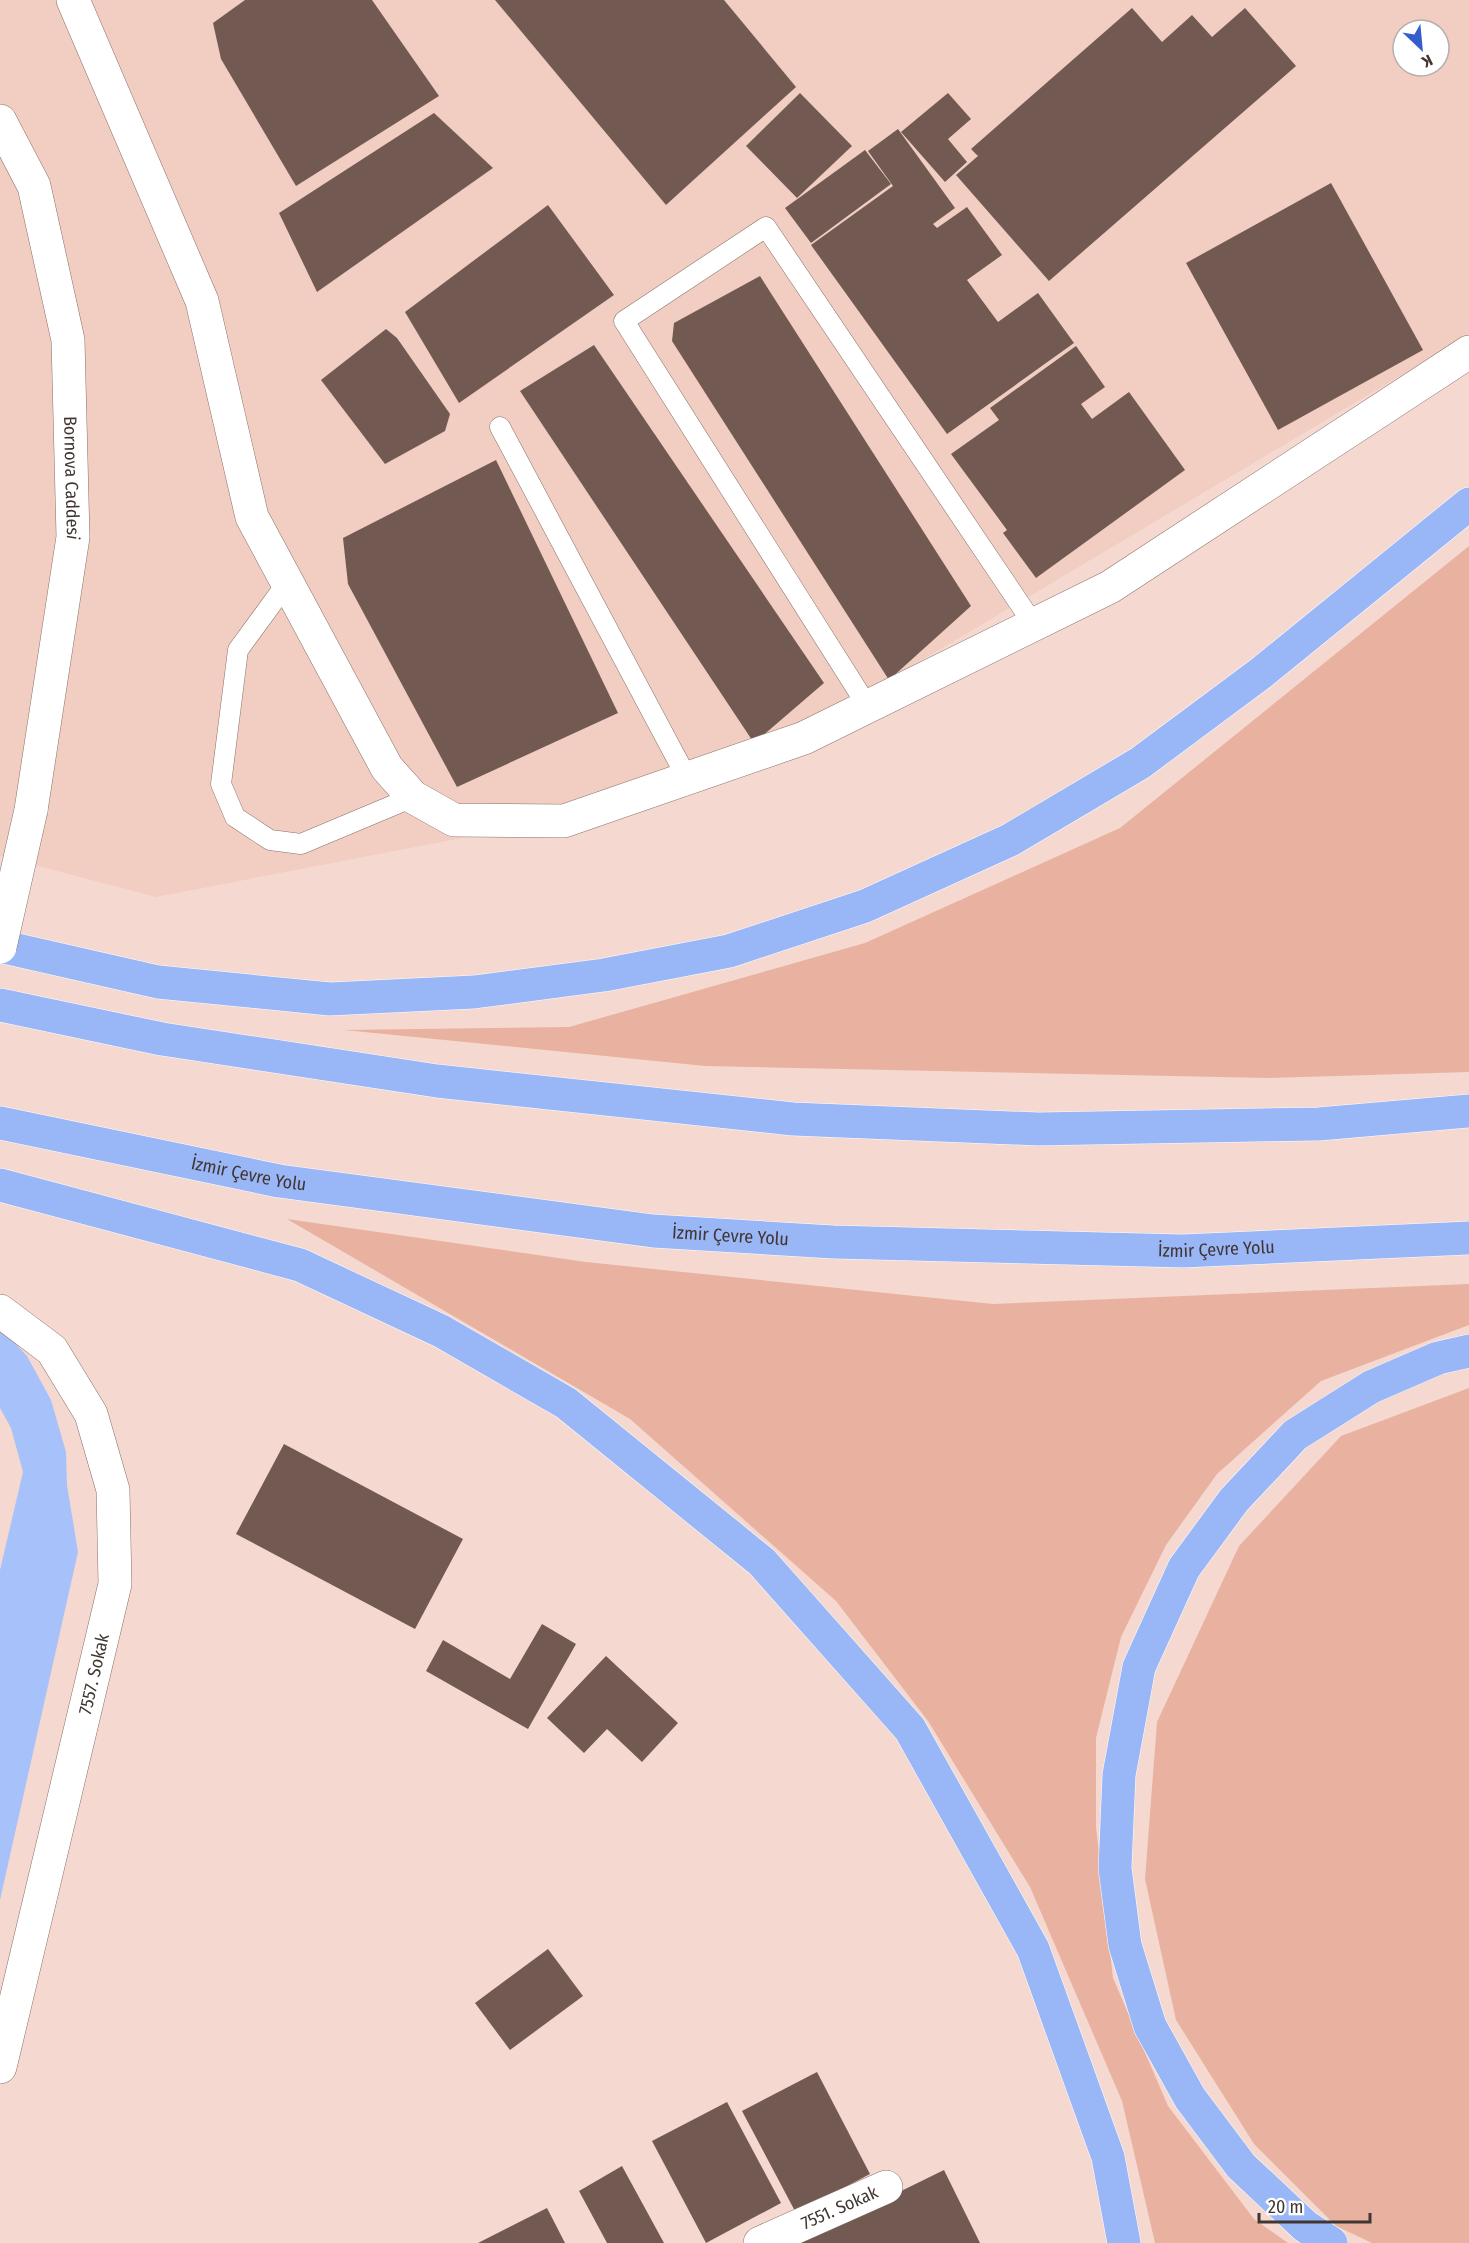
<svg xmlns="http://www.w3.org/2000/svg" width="1469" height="2243" font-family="'Fira Sans Condensed',sans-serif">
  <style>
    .built { fill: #f1cdc2; fill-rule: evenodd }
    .green { fill: #e9b2a0 }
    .water { fill: #a7c1fb }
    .building { fill: #725a53 }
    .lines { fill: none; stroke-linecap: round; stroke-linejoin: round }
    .lane-casing { stroke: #897169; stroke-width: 21 }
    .street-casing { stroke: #897169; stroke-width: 34 }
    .secondary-casing { stroke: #897169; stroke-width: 34 }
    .highway-casing { stroke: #fff; stroke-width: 34 }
    .lane { stroke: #fff; stroke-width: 20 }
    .street { stroke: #fff; stroke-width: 33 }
    .secondary { stroke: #fff; stroke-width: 33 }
    .highway { stroke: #99b6f7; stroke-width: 33 }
    .secondary-bridge-casing { stroke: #897169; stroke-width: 34; stroke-linecap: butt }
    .secondary-bridge { stroke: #fff; stroke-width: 33 }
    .labels { text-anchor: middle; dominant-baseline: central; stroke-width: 6; stroke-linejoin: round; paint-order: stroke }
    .street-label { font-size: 18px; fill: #413632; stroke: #fff }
  </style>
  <rect width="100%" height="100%" fill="#f5d9d0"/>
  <path class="built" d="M0,0H1469V335L833,713L550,821L156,897L0,856ZM1403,30H1439V66H1403Z"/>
  <g class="green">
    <path d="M1469,546V1072L1267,1078L705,1066L344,1030L569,1027L865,943L1120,828Z"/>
    <path d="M287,1219L586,1262L993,1304L1469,1284V1325L1321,1381L1217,1474L1166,1545L1121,1637L1096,1738V1827L1113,1978L1168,2106L1254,2219L1288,2243H1155L1122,2101L1030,1887L928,1721L836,1601L630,1419Z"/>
    <path d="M1469,1388V2243H1372L1336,2226L1254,2144L1176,2020L1145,1879L1157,1722L1239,1546L1341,1436Z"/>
  </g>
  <path class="water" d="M0,1327L27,1356L51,1400L66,1452L67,1485L78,1552L0,1900V1570L23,1472L11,1428L0,1408Z"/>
  <g class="building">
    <path d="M245,0H372L439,96L296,186L221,59L213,23Z"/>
    <path d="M495,0H724L796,87L666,205Z"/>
    <path d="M1132,8L1162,42L1192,15L1212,37L1245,8L1296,66L1049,281L956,175L978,156L971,149Z"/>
    <path d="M800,93L852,146L797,198L746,146Z"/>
    <path d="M948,93L971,119L948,139L967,162L945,182L901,132Z"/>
    <path d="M434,113L493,168L317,292L279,213Z"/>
    <path d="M898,129L955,208L933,224L937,228L967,207L1002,255L967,280L998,322L1038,293L1074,343L947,434L811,245L893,186L868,151Z"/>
    <path d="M865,150L891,184L811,243L785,208Z"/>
    <path d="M1331,183L1423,350L1278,430L1186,263Z"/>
    <path d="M548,205L614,295L459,403L405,312Z"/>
    <path d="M760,276L971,606L889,680L672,341L674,323Z"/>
    <path d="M386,329L397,338L450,414L445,431L385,464L321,380Z"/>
    <path d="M594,345L824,683L754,743L520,391Z"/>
    <path d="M1076,346L1105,387L1081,404L1092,419L1129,392L1185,470L1036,578L1003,533L1007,530L951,454L999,420L990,408Z"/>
    <path d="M496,460L618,713L457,787L348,584L343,538Z"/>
    <path d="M284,1444L463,1539L415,1629L236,1534Z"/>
    <path d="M542,1624L576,1644L528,1729L426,1671L443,1640L510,1679Z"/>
    <path d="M606,1656L678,1723L642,1762L607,1729L584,1753L547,1718Z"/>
    <path d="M548,1949L583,1996L510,2050L475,2003Z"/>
    <path d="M817,2072L870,2174L796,2213L742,2111Z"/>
    <path d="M727,2102L781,2203L706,2243L652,2141Z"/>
    <path d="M622,2166L664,2243H607L579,2191Z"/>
    <path d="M944,2170L980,2243H793L842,2220Z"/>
    <path d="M547,2208L565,2243H478Z"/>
  </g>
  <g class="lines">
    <defs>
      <g id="lane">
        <path d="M500,427L687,778"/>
        <path d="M287,583L238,650L221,784L235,817L270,840L301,844L413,797"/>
        <path d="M868,707L624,321L766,227L1034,625"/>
      </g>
      <g id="street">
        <path d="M73,0L202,301L252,517L387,768L413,797L454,820L564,821L804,738L1110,587L1469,352"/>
        <path d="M0,1311L52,1350L91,1414L113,1490L115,1584L0,2067"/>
        <path id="s1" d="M760,2243L886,2187"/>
      </g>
      <g id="secondary">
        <path id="s2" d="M0,121L34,186L68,340L73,537L31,810"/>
      </g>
      <g id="highway">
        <path d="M0,946L158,982L330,999L474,992L604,975L729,951L865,906L1010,840L1140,763L1261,673L1469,504"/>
        <path d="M0,1005L162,1039L437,1081L793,1119L1038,1129L1319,1124L1469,1111"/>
        <path id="s3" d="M0,1123L279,1181L653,1231L833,1242L1183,1251L1469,1238"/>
        <path d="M0,1185L300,1265L441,1331L566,1403L762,1562L910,1729L1033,1949L1108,2157L1124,2243"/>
        <path d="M1331,2243L1305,2226L1241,2166L1190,2098L1150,2026L1125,1945L1115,1868L1119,1775L1139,1667L1184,1568L1234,1500L1295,1435L1371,1387L1438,1358L1469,1351"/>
      </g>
    </defs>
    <use href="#lane" class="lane-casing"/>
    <use href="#street" class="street-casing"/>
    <use href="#secondary" class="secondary-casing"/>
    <use href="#highway" class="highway-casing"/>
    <use href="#lane" class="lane"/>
    <use href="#street" class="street"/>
    <use href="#secondary" class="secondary"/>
    <use href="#highway" class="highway"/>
    <defs>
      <path id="secondary-bridge" d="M0,947L31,810"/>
    </defs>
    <use href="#secondary-bridge" class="secondary-bridge-casing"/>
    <use href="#secondary-bridge" class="secondary-bridge"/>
  </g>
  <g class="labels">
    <g class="street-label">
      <text stroke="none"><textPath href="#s2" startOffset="369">Bornova Caddesi</textPath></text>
      <text stroke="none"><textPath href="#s3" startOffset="254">İzmir Çevre Yolu</textPath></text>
      <text stroke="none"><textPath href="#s3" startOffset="740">İzmir Çevre Yolu</textPath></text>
      <text stroke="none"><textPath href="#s3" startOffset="1226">İzmir Çevre Yolu</textPath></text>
      <text transform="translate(94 1674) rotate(-77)">7557. Sokak</text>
      <text stroke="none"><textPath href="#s1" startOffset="87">7551. Sokak</textPath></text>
    </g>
  </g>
  <g transform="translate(1421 48) rotate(154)"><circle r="28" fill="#ffffff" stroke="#b3afad" stroke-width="1.5"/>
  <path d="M0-4.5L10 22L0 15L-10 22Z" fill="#355dcd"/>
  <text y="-9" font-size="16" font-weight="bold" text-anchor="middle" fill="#413632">K</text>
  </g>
  <path d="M1259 2213v9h111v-9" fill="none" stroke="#413632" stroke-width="3"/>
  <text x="1268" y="2213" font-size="18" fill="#413632" stroke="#ffffff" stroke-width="4.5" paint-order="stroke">20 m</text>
</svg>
